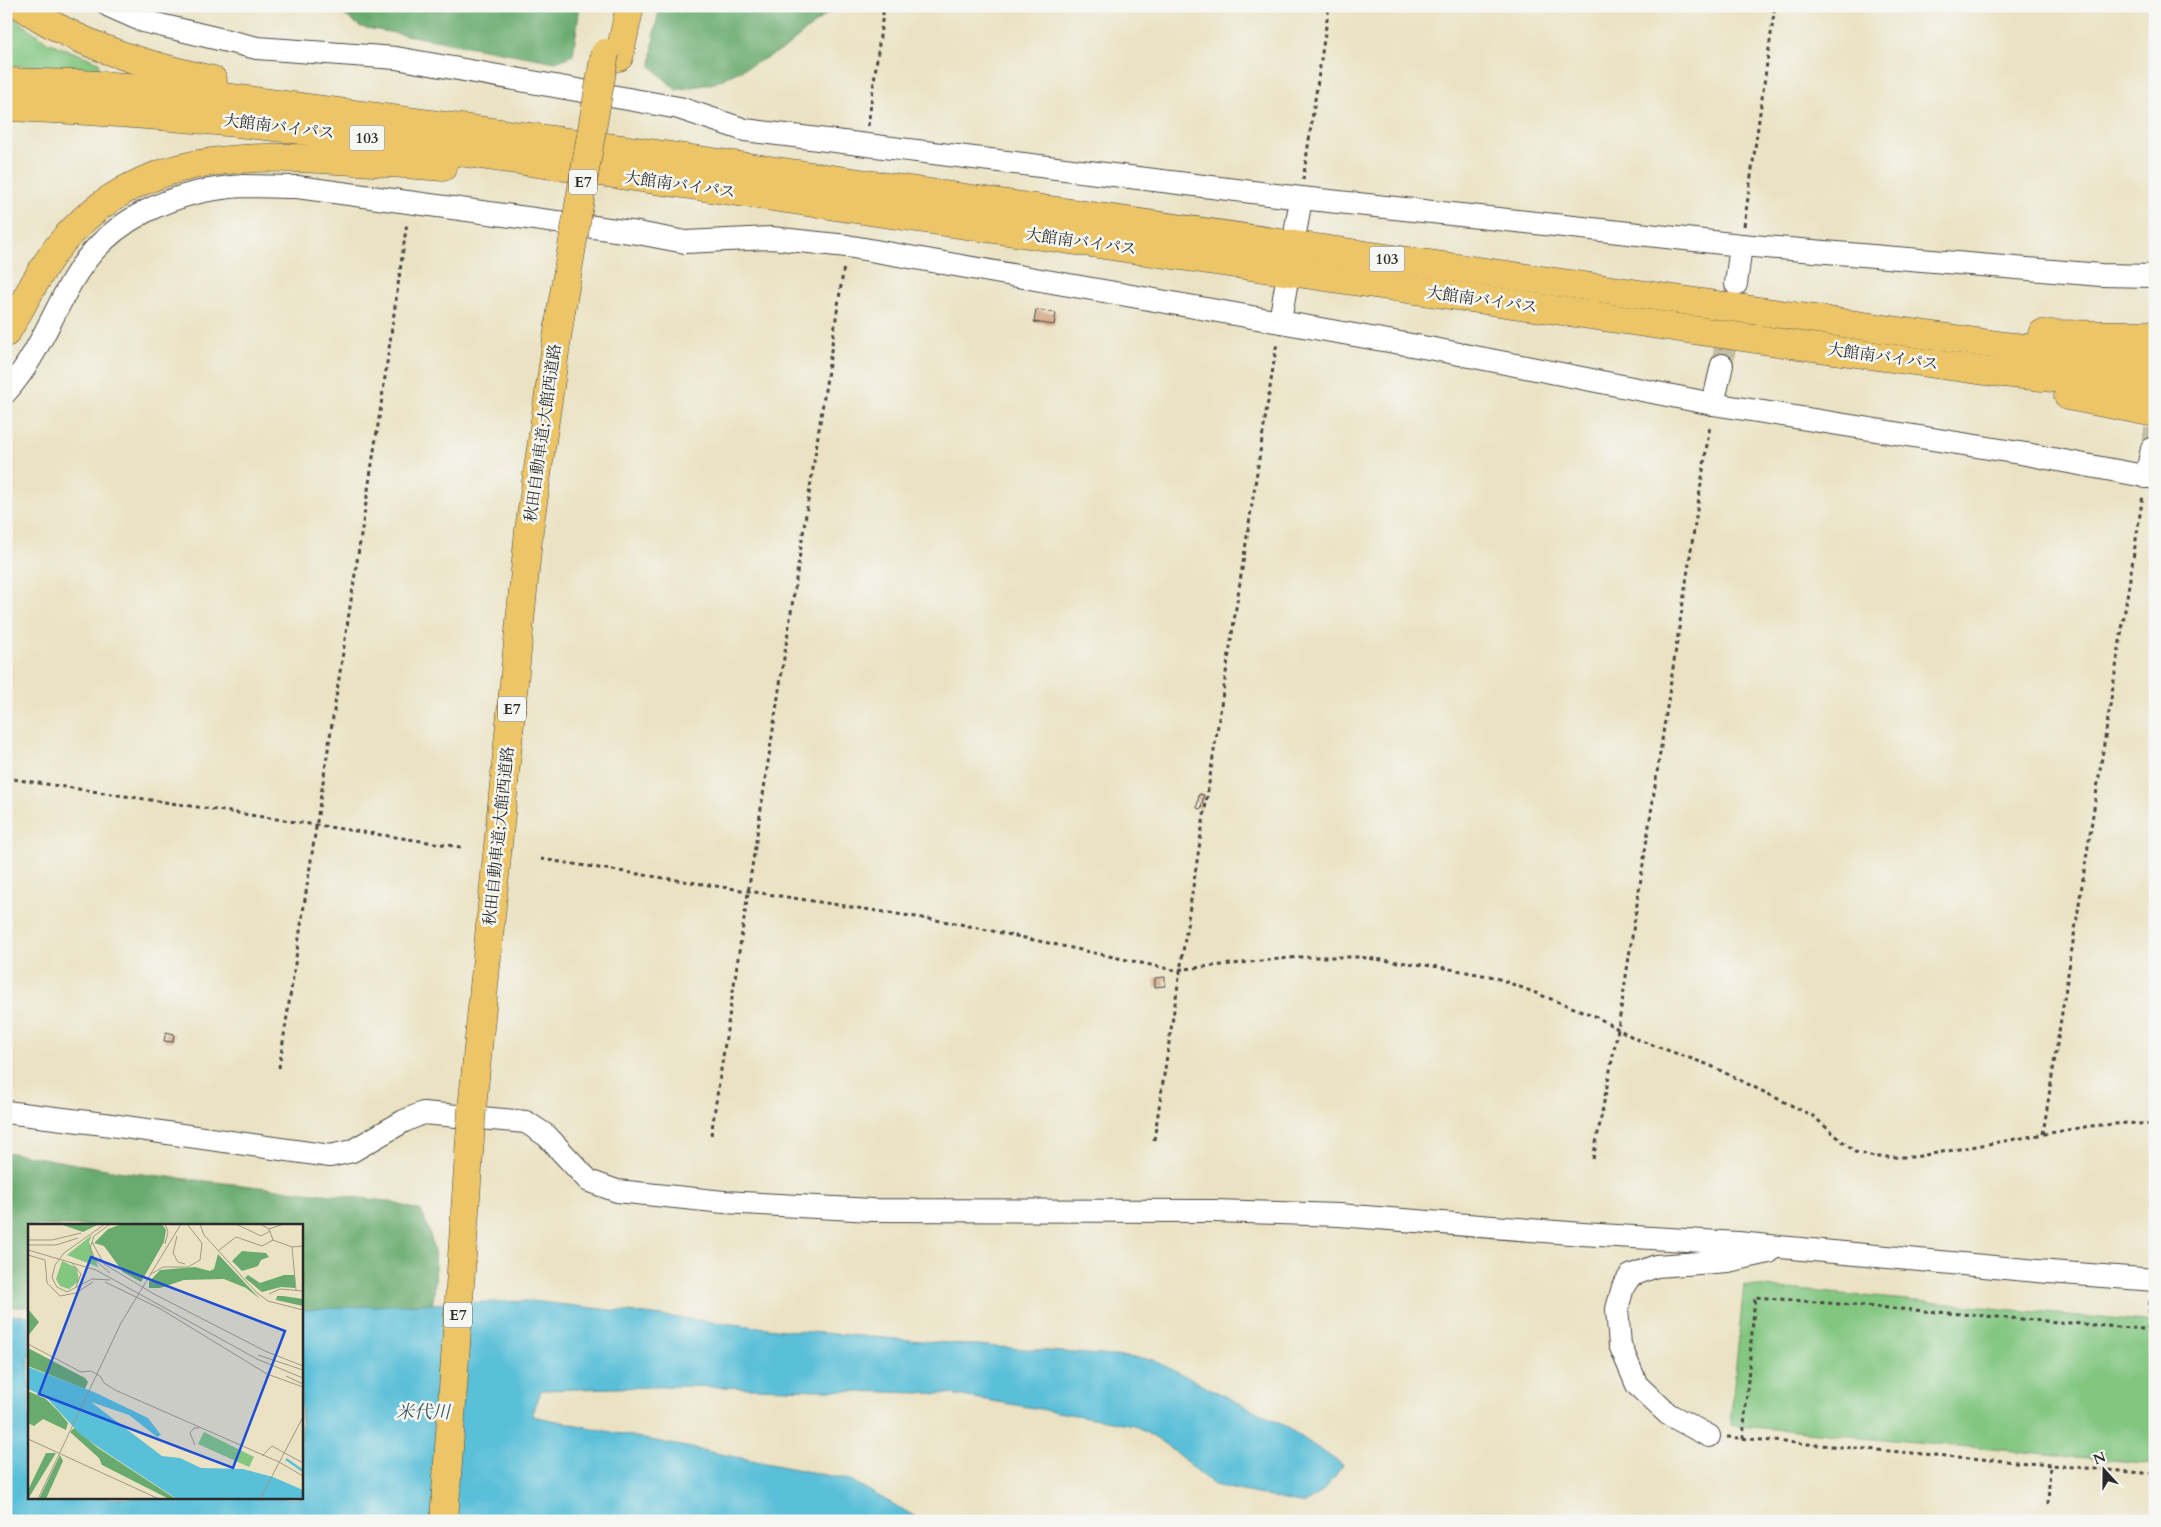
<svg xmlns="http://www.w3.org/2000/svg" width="2161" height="1527" font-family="Cardo,'Noto Serif JP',serif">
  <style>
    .green { fill: #82c680; stroke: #567856 }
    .forest { fill: #69ab6e; stroke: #4a6b4c }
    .water { fill: #5abfd8; stroke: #427582 }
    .building { fill: #d0a380 }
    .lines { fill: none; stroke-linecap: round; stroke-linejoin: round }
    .street-tunnel { stroke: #c4bda4; stroke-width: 22; stroke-dasharray: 22 11; stroke-linecap: butt }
    .street-casing { stroke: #484642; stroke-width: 24 }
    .highway-casing { stroke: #484642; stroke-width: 29 }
    .path { stroke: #484642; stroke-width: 3; stroke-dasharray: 4 4; stroke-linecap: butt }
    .street { stroke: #fff; stroke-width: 22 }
    .highway { stroke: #ecc569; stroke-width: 28 }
    .highway-bridge-casing { stroke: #484642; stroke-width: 29; stroke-linecap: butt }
    .highway-bridge { stroke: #ecc569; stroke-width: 28 }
    .labels { text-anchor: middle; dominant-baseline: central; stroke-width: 5; stroke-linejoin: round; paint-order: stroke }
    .shield { fill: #f6f6f2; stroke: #686867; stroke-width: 1 }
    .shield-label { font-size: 15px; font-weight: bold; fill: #2b2b2b }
    .street-label { font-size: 16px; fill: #2b2b2b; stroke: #f6f6f2 }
    .water-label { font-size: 18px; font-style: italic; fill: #39575f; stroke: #f6f6f2 }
    .inset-river { fill: none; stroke: #5abfd8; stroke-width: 2.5 }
    .inset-road { fill: none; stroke: #9e9986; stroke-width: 1 }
    .view { fill: #1d4ed8; fill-opacity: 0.15; stroke: #1d4ed8; stroke-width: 2.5 }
    .inset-edge { fill: none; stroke: #2b2b2b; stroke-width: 2.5 }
  </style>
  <rect width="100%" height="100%" fill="#f6f6f2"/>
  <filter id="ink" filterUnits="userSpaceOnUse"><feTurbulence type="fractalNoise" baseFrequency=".02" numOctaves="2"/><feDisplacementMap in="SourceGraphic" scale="10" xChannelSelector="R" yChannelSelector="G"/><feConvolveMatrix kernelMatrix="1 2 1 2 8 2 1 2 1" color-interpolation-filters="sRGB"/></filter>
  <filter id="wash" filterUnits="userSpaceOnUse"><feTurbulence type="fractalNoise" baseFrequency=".0096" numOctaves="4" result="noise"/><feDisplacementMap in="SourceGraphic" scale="20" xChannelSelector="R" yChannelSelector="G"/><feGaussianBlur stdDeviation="1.12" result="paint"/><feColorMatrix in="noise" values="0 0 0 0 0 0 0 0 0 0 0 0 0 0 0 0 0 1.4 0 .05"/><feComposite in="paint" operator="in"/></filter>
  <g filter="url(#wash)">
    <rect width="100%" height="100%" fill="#eae2c2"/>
    <g class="green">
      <path d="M6,12L47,42L99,62V70L6,65Z"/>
      <path d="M1744,1285L2155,1323V1464L1730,1425Z"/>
    </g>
    <g class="forest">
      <path d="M332,6H580L573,55L556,62L361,27Z"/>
      <path d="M660,6H836L784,49L715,83L676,90L651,66L654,34Z"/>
      <path d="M6,1152L124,1172L387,1201L421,1211C438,1248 438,1273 431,1312L301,1311V1226H29V1307H6Z"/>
    </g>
    <path class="water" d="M532,1301L784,1330L1151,1359L1285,1426L1343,1465L1326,1488L1304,1504L1214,1485L1168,1446L1134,1425L951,1394L688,1386L541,1390L532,1416L850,1480L923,1521H6V1315L29,1316V1498H301V1310L391,1305Z"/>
    <g id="blocks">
      <g class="building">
        <path d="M1036,310L1056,313L1054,325L1034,322Z"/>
        <path d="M1199,794L1204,795L1201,809L1197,808Z"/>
        <path d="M1165,977V986L1155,987V978Z"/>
        <path d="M166,1032L174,1034L173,1042L164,1041Z"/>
      </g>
    </g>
  </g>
  <g filter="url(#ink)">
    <use href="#blocks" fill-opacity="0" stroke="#484642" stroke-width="1"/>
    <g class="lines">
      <g class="street-tunnel">
        <path d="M1722,365L1735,290"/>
        <path d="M2152,449L2155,429"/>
      </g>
      <defs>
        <g id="street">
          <path d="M109,6L143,21L257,48L396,58L679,108L745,130L1301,198L1741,245L2101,275L2155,276"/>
          <path d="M1296,228L1301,198"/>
          <path d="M1736,284L1741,245"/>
          <path d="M1280,321L1286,286"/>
          <path d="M6,392C35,360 50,319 72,281C107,219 174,190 243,186C261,186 279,187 297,187L638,233L685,242L771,238L847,246L1434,349L1713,404L2026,454L2155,478"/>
          <path d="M1713,404L1722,365"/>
          <path d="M2146,477L2152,449"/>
          <path d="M6,1112L104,1124L330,1156L352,1151L404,1121L423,1113L526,1122L547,1136L589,1181L617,1191L724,1202L872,1210L1215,1211L1339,1215L1582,1234L1738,1243L2037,1271L2155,1280"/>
          <path d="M1709,1436L1668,1414L1637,1385L1620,1345L1617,1309L1623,1287L1630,1276L1656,1266L1728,1261L1769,1252"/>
        </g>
        <g id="highway">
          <path d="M22,6C80,46 145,65 213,80"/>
          <path d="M619,57L630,6"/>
          <path d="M6,82L81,84L171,90L621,149L2005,346L2155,361"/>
          <path d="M6,107C119,111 230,121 343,135L1783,343L1992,372L2155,388"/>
          <path d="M6,333C27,299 44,259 72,231C144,155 239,154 337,160C372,162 408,164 443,167"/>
          <path d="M2042,334L2155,335"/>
          <path d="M2068,396L2155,413"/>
          <path d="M472,1109L529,530L561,311"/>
        </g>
      </defs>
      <use href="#street" class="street-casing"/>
      <use href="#highway" class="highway-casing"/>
      <g class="path">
        <path d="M868,126L884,6"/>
        <path d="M1303,180L1329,6"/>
        <path d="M1744,226L1775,6"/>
        <path d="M6,778L461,847"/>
        <path d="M541,859L955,923L1174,970L1299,957H1359L1439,967L1494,977L1595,1016L1636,1039L1709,1065L1813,1116L1855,1152L1874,1157H1914L2090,1126L2128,1123L2155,1125"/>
        <path d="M279,1068L380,412L407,222"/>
        <path d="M2043,1134L2143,495"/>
        <path d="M711,1135L844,266"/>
        <path d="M1154,1140L1277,342"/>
        <path d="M1593,1159L1618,1029L1710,425"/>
        <path d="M2148,1329L2150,1300"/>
        <path d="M1727,1437L2155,1474"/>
        <path d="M1743,1439L1755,1297L2155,1330"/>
        <path d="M2048,1504L2050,1465"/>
      </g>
      <use href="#street" class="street"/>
      <use href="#highway" class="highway"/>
      <defs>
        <g id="highway-bridge">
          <path d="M561,311L605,53"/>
          <path d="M444,1521L472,1109"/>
        </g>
      </defs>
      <use href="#highway-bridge" class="highway-bridge-casing"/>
      <use href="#highway-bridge" class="highway-bridge"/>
    </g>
  </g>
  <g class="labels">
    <g class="shield">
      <rect x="349.5" y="125.5" width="35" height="25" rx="4"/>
      <rect x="569" y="169.5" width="28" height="25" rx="4"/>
      <rect x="1369.5" y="246.5" width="35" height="25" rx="4"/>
      <rect x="498" y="696.5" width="28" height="25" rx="4"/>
      <rect x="444" y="1302.5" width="28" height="25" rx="4"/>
    </g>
    <g class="shield-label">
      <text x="367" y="138">103</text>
      <text x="583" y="182">E7</text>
      <text x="1387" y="259">103</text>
      <text x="512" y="709">E7</text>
      <text x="458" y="1315">E7</text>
    </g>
    <g class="street-label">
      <text transform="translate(279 127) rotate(7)">大館南バイパス</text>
      <text transform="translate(680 185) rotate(8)">大館南バイパス</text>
      <text transform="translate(1081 242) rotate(8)">大館南バイパス</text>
      <text transform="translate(1482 300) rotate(8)">大館南バイパス</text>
      <text transform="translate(1883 357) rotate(8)">大館南バイパス</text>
      <text transform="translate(543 433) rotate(-82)">秋田自動車道;大館西道路</text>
      <text transform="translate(499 836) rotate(-84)">秋田自動車道;大館西道路</text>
    </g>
    <g class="water-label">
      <text x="423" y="1412">米代川</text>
    </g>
  </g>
  <g transform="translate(28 1224)">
    <rect width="275" height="275" fill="#eae2c2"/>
    <path d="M64,11L61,18L70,43L39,31ZM34,37L49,44L51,57L41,65L32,62L28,55ZM176,208L226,233L221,243L170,220Z" fill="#82c680"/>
    <path d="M32,0H71L55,8ZM94,0H134L138,6L136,18L113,58L95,48L76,22L66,19L80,5ZM214,27L238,29L241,33L233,36L230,42L214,47L204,37ZM190,30L232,75L218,64L196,55L156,56L132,64H121V58L132,46L167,43L182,47L186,45ZM220,51L232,59L256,51H267V64L253,63L234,68L217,54ZM255,72L275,75V82L248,76L249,72ZM0,85L11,98L0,112ZM0,124L57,154L60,158L57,165L0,142ZM0,167L18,175L31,188L40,199L38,206L15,195L6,202L0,199ZM46,204L70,224L148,275H141L74,241L71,234L42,208ZM18,229H28L0,275V266ZM32,231L35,237L18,275H11Z" fill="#69ab6e"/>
    <path d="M0,143L66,168L120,194L133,211L129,213L101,191L63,178L134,232L152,234L173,244L215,245L245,253L275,266V275H149L73,225L52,210L18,173L0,165Z" fill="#5abfd8"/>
    <path class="inset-river" d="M258,235L275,247"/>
    <path class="inset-road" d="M77,0L36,29L27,41L24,54L29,63L39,68L64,55L82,56M82,0L66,12L62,24L67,36L82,49M172,0L176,11L228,68L240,77L275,86M208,0L233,12L242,7M232,0L241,5L245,16L264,23L275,22M241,5L256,0M149,12L145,29L150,38L157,40M0,16H24L53,9M64,18L76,40L126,70L237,127L275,142M137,20L140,8L137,0M0,21H28L50,14M264,23L268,66M0,26L68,46L229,135L275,154M190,27L208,13L234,22L245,16M0,31L17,36L19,59L32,72L48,69L65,58M44,39L53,50L48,63M123,50L135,43H160L172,36L174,19L159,0M77,58L131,84L239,150L275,163M241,70L252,65L275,67M0,120L53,148L63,147L72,152L76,159L87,166L251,238L275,252M230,131L275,146M258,152L275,160M0,215L131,275M167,221L162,209L166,204H171M234,232L244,222L275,239M10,275L93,99L153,0M232,275L275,193"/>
    <path class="view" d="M63,33L257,107L205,244L11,170Z"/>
    <rect width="275" height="275" class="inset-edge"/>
  </g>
  <rect width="2161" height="1527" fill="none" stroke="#f6f6f2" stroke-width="25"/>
  <g transform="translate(2104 1470) rotate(339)" stroke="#f6f6f2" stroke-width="4" paint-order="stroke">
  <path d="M0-4L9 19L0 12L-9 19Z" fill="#2b2b2b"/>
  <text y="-8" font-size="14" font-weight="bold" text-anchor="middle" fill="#2b2b2b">N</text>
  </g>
</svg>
